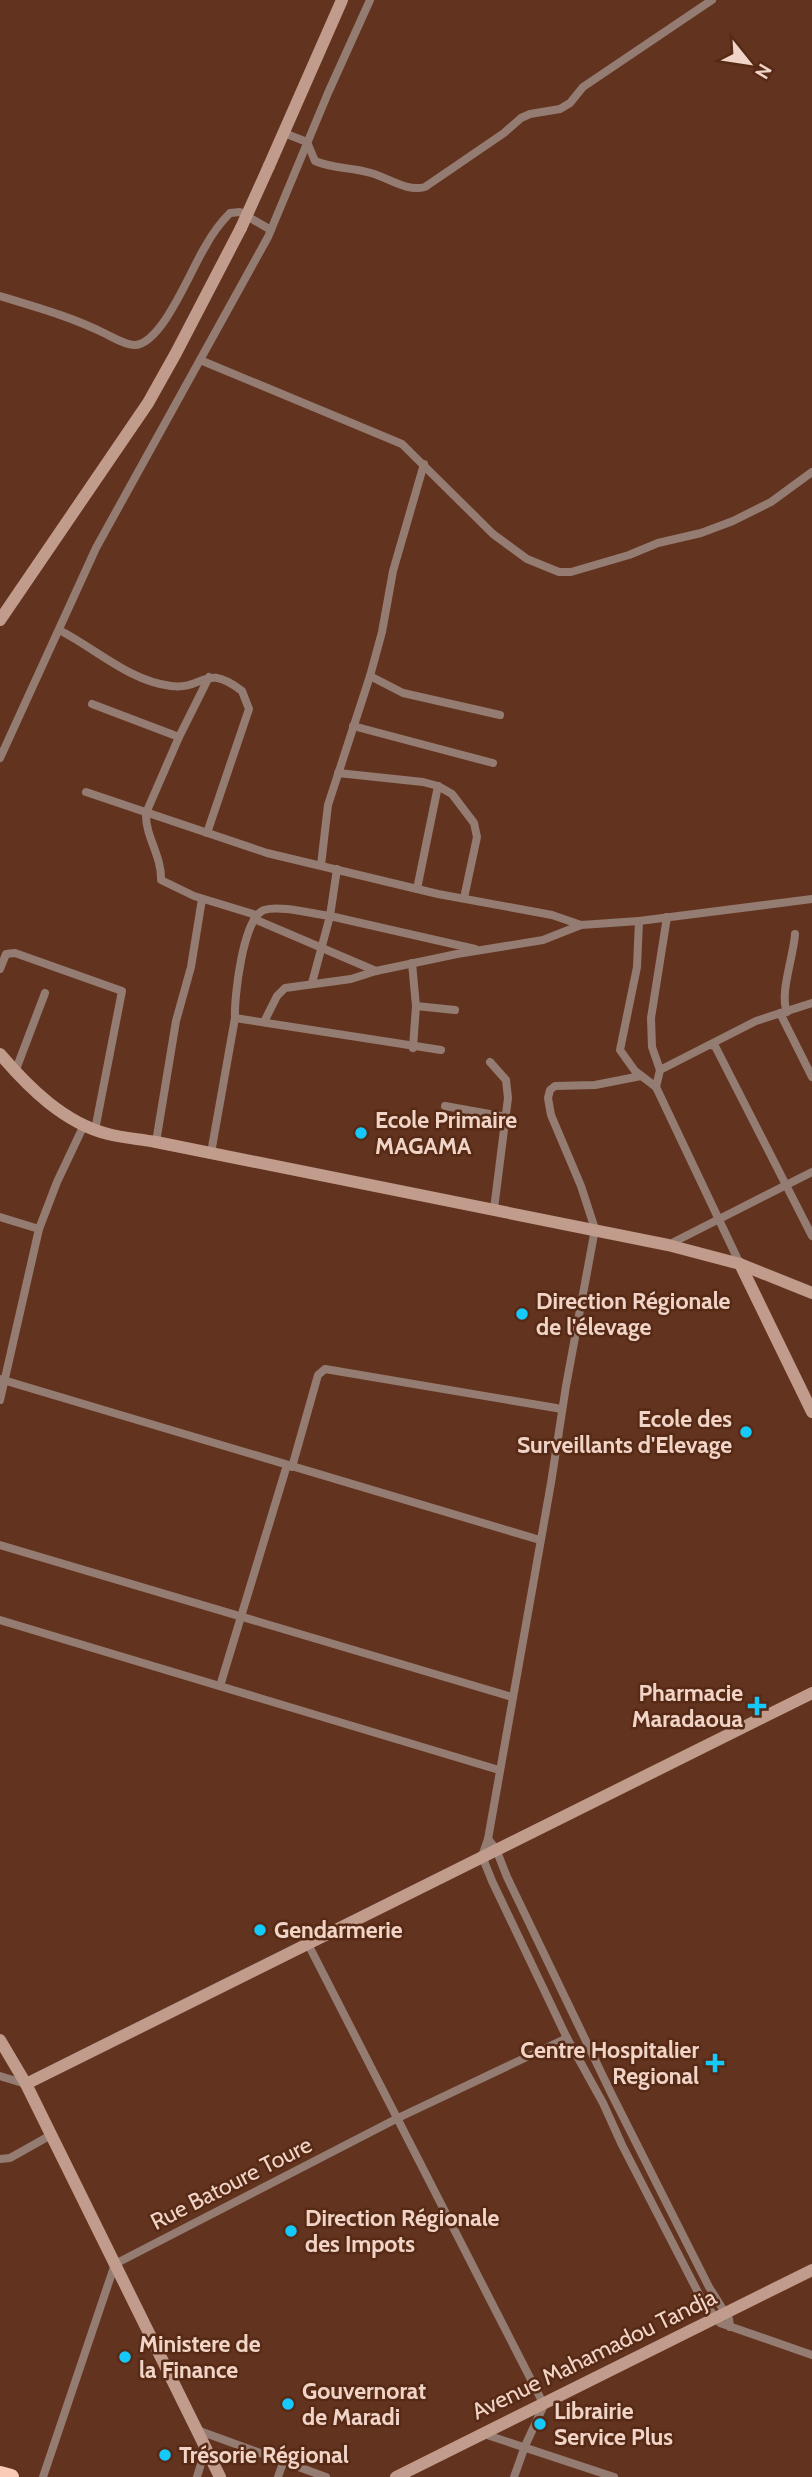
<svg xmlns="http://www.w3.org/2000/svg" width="812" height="2477" font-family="Cabin,sans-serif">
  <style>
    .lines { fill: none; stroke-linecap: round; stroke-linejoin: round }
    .street { stroke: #947c72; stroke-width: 8 }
    .secondary { stroke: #c19b8b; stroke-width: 12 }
    .highway { stroke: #faccb8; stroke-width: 16 }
    .secondary-bridge { stroke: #c19b8b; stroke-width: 12 }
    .poi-dot { fill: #15cafb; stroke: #572a15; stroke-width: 2.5 }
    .labels { text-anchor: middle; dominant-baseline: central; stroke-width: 5; stroke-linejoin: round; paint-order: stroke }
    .poi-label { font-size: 23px; font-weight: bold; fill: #f1d4c8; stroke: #572a15; text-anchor: start }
    .street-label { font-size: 23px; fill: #f1d4c8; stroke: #572a15 }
  </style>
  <rect width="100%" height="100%" fill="#623420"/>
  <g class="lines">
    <g class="street">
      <path d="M284,133L307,142L315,161C333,169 352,167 371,173C389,178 406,192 425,187L504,133L521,118L530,114L560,109L570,103L583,87L712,0"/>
      <path d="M0,296C36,307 72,317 106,334C114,338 125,345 135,345C163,343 191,269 205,247C212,234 220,223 230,213L240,212L271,230"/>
      <path d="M200,360L402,444L493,534L527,559L559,572H571L629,555L658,543L701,533L733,521L771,502L812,472"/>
      <path d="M59,630C95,648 129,681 171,686C205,690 204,662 242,691L249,709L207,833"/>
      <path d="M370,676L403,693L500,715"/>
      <path d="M209,677L179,737L146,813C145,836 162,856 161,880L194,896L256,915"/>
      <path d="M92,704L179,737"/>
      <path d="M353,726L493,763"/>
      <path d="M0,758L96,548L268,237L328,93L370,0"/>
      <path d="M338,773L423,782L438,786L452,794L474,823L477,837L464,898"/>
      <path d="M86,792L267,853L438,894L552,915L581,925L639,921L812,899"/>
      <path d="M321,865L328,805L370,676L382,632L393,571L424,464"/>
      <path d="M417,889L438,786"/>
      <path d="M254,919L376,971"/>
      <path d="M639,921L637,967L620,1050L635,1071L656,1087L660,1070L652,1047L651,1018L667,917"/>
      <path d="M412,963L416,1006L413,1048"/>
      <path d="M0,969L6,954L15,953L122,991L95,1130"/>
      <path d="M312,983L330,916L475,949"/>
      <path d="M416,1006L455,1010"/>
      <path d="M787,1012C779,994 794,955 795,934"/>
      <path d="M780,1013L812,1077"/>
      <path d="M235,1018L441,1050"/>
      <path d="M264,1022L277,996L285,988L351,979L376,971L457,954L543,940L581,925"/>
      <path d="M711,1045L715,1046L812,1236"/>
      <path d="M490,1062L506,1080L508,1098L494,1209"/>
      <path d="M660,1070L756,1021L812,1003"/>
      <path d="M15,1072L45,993"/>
      <path d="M641,1076L595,1085L555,1086L550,1090L548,1098L551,1115L581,1186L595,1229L566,1386L551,1483L488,1839L482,1856L492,1881L567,2038L603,2103L622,2145L702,2300L720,2323L812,2355"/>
      <path d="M656,1087L740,1264"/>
      <path d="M445,1106L506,1117"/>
      <path d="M156,1142L176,1021L191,967L202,899"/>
      <path d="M211,1153L235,1018C234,998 243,917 264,910C280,905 313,914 330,916L337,869"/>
      <path d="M0,1217L39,1229"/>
      <path d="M668,1245L812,1172"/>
      <path d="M0,1379L540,1540"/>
      <path d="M0,1400L39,1229L57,1182L84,1125"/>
      <path d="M292,1467L318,1375L325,1369L562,1409"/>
      <path d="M0,1545L512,1697"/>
      <path d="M0,1620L499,1770"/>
      <path d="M220,1686L287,1465"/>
      <path d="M488,1839L496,1849L507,1877L612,2095L709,2287L729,2319L730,2327"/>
      <path d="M308,1944L544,2405L525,2446L514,2477"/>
      <path d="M0,2076L26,2084"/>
      <path d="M0,2159L10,2158L51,2135"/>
      <path d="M197,2430L326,2477"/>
      <path d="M484,2434L614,2477"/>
      <path d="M43,2477L115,2264L398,2118L567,2038"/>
      <path d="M197,2477L206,2447"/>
      <path d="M278,2477L284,2460"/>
    </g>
    <g class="secondary">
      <path d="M269,166L342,0"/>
      <path d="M0,620L148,403L176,353L241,228"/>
      <path d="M0,1054C28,1087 64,1123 108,1134C123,1138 140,1139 156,1142L668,1245L740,1264L812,1293"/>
      <path d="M740,1264L812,1412"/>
      <path d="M0,2040L26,2084L220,2477"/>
      <path d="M26,2084L812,1693"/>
      <path d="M396,2477L812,2270"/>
    </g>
    <path class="highway" d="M0,2474L11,2477"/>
    <path class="secondary-bridge" d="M241,228L269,166"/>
  </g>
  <g class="poi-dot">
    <circle cx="361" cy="1133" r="7"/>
    <circle cx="522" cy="1314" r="7"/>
    <circle cx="746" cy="1432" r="7"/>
    <path d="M753.5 1695.5h7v7h7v7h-7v7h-7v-7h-7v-7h7z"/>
    <circle cx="260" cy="1930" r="7"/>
    <path d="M711.5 2052.5h7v7h7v7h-7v7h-7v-7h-7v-7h7z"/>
    <circle cx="291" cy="2231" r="7"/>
    <circle cx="125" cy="2357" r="7"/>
    <circle cx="288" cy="2404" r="7"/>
    <circle cx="540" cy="2424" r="7"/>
    <circle cx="165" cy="2455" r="7"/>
  </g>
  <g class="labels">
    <g class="poi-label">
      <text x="375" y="1120">Ecole Primaire<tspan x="375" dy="26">MAGAMA</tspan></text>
      <text x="536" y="1301">Direction Régionale<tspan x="536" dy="26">de l'élevage</tspan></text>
      <text x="732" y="1419" text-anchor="end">Ecole des<tspan x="732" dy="26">Surveillants d'Elevage</tspan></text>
      <text x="743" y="1693" text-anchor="end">Pharmacie<tspan x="743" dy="26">Maradaoua</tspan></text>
      <text x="274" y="1930">Gendarmerie</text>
      <text x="699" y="2050" text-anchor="end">Centre Hospitalier<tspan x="699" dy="26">Regional</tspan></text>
      <text x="305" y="2218">Direction Régionale<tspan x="305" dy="26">des Impots</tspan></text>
      <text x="139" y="2344">Ministere de<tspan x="139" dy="26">la Finance</tspan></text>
      <text x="302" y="2391">Gouvernorat<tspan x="302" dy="26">de Maradi</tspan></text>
      <text x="554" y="2411">Librairie<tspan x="554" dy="26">Service Plus</tspan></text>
      <text x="179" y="2455">Trésorie Régional</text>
    </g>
    <g class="street-label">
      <text transform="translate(231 2183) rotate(-27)">Rue Batoure Toure</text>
      <text transform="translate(594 2354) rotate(-26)">Avenue Mahamadou Tandja</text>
    </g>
  </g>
  <g transform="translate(749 63) rotate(120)" stroke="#572a15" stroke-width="5" paint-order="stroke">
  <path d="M0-5L12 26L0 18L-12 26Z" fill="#f1d4c8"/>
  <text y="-10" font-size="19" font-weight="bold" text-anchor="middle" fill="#f1d4c8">N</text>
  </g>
</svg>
